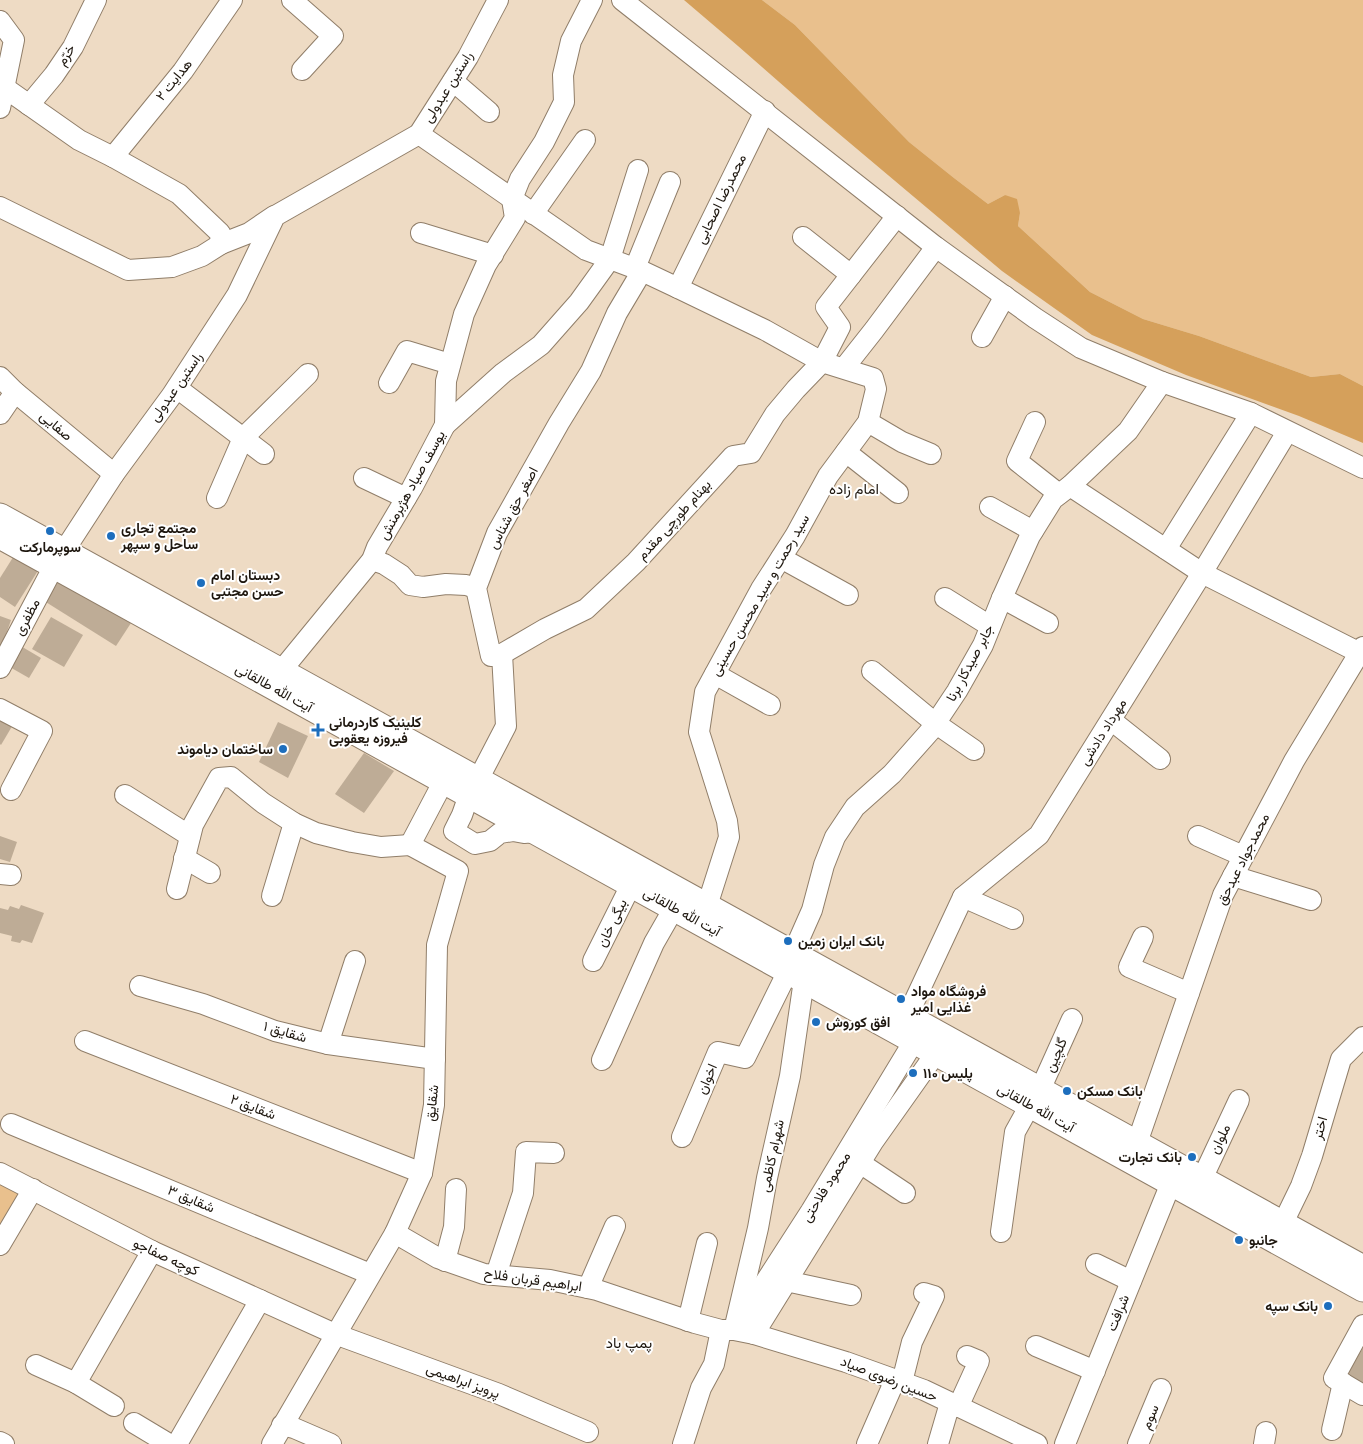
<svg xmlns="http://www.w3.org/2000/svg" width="1363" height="1444" font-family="'Times New Roman',Vazirmatn,serif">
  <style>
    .green { fill: #e9c08d }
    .water { fill: #d5a05b }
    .building { fill: #beac96 }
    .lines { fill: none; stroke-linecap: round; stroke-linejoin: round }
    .minor-casing { stroke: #907e69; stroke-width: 22 }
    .major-casing { stroke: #907e69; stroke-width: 27 }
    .minor { stroke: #fff; stroke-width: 20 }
    .major { stroke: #fff; stroke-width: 25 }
    .poi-dot { fill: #1d6ebd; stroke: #fff; stroke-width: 2 }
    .labels { text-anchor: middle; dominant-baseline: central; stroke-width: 4; stroke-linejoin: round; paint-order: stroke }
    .street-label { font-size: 14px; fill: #1e170f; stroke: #fff }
    .poi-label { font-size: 14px; font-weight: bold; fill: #1e170f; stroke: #fff; text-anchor: start }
    .neighbourhood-label { font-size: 15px; fill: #1e170f; stroke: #fff }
  </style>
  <rect width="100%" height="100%" fill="#eedbc4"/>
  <g class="green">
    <path d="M762,0H1363V386L1340,374L1311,377L1199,336L1143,319L1090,292L1018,226L1020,213L1005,195L988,204L954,178L909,142L795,25Z"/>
    <path d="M0,1175L33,1189L0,1245Z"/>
  </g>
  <path class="water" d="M684,0H762L795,25L909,142L954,178L988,204L1005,195L1017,199L1020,213L1018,226L1090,292L1143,319L1199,336L1311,377L1340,374L1363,386V443L1299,416L1186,375L1092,335L1002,271L819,117L738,46Z"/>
  <g class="building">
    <path d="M17,551L41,566L15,607L0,597V578Z"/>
    <path d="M56,576L131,623L116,646L41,599Z"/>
    <path d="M0,616L11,620L0,652Z"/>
    <path d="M51,617L83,635L64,667L32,649Z"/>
    <path d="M19,645L41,658L29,678L8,666Z"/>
    <path d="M0,715L14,723L1,745L0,744Z"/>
    <path d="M278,722L308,736L288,778L259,762Z"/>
    <path d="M364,753L394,771L364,813L335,794Z"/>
    <path d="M0,836L17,842L10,862L0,859Z"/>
    <path d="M21,905L44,913L32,943L22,940L20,943L11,941L12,936L0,933V908L8,910L10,906L19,909Z"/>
    <path d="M1363,1348V1386L1345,1378Z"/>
  </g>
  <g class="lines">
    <defs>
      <g id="minor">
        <path d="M292,0L333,36L302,70"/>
        <path d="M622,0L936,247L1035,318L1081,348L1162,382L1251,413L1363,468"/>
        <path d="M0,21L14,40L0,108"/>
        <path d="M453,81L489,112"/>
        <path d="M5,88L79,140L113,157L179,194L220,233L221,244L249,233L274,216"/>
        <path d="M29,105L54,75L73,47L96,0"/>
        <path d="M419,134L586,250L642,271L678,288L765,330L822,362L873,378L876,389L868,422L828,476L795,536L761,589L705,692L699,732L727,821L729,837L707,906"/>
        <path d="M113,157L183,71L232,0"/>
        <path d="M0,207L128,270L172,267L202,256L221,244"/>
        <path d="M533,214L585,140"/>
        <path d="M421,233L493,255"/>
        <path d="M803,237L851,275"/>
        <path d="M635,268L670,182"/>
        <path d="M678,288L765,111"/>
        <path d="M982,337L1005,296"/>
        <path d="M844,368L874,330L936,247"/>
        <path d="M0,377L15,392L114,474"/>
        <path d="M389,383L407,351L450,364"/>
        <path d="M177,388L264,454"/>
        <path d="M0,414L15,392"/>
        <path d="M868,422L902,442L931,454"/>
        <path d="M1035,422L1017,461L1059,494"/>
        <path d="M445,425L503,373L541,345L579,302L610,259L638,170"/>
        <path d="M846,452L898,493"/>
        <path d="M364,478L406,498"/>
        <path d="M1070,486L1202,573L1360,653"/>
        <path d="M217,498L243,438L308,374"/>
        <path d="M990,507L1033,531"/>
        <path d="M1166,549L1251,413"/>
        <path d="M64,551L114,474L172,395L237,295L275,216L419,134L468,57L498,0"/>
        <path d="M781,558L848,595"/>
        <path d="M372,560L384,564L401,575L410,585L423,587L446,584L466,585L476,588"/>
        <path d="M945,598L990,626"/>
        <path d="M1002,598L1048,623"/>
        <path d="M502,654L545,629L586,609L636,562L733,456L751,453L775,414L796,389L822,362L840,327L826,307L897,216"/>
        <path d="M0,668L54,566"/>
        <path d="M281,671L372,560L377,547L412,488L445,425L446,381L464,314L486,265L515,218L512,199L520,179L544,142L564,102L563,75L571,41L592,0"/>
        <path d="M872,671L935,723L974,750"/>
        <path d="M715,674L770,705"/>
        <path d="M0,709L42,731L11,790"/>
        <path d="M1111,720L1160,759"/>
        <path d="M478,780L506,726L502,654L491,656L476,588L497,533L559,423L591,371L617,313L642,271"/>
        <path d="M125,795L190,836"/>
        <path d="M469,795L462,815L454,831L475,844L490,841L500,833L513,831L524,833L536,832"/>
        <path d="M1198,836L1243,856"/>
        <path d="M184,858L210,873"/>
        <path d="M0,874L11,875"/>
        <path d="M1233,876L1311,900"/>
        <path d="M177,889L193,825L219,778L231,777L263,803L294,823L316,833L352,842L381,847L410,845"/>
        <path d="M272,896L294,823"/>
        <path d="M963,897L1013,919"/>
        <path d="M1143,937L1129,967L1189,993"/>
        <path d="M793,953L812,910L824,865L835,837L855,807L892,774L931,730L957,691L983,645L1002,598L1030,536L1053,499L1070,486L1128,431L1162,382"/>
        <path d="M593,961L631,885"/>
        <path d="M140,986L203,1004L275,1031L328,1044L435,1059"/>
        <path d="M907,1017L963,897L1039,835L1202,573L1287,432"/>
        <path d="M85,1041L422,1173"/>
        <path d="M328,1044L355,961"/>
        <path d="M602,1060L654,943L674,908"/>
        <path d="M1040,1090L1072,1019"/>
        <path d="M11,1124L370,1274"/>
        <path d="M682,1137L718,1052L745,1058L788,971"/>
        <path d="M1137,1143L1223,895L1294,761L1363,647"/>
        <path d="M860,1163L905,1193"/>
        <path d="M0,1173L152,1251L335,1334L499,1394L588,1432"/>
        <path d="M1202,1179L1239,1100"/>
        <path d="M1283,1223L1301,1186L1312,1156L1341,1059L1363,1037"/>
        <path d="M1001,1232L1015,1132L1030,1105"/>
        <path d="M395,1233L438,1258L484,1274L550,1280L597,1290L695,1323L721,1330H734L754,1334L846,1362L924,1390L1037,1444"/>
        <path d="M0,1245L33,1189"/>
        <path d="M445,1261L454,1227L456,1189"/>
        <path d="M1096,1264L1131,1281"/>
        <path d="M496,1275L523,1193L526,1152L554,1153"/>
        <path d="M786,1281L851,1295"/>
        <path d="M588,1288L615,1226"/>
        <path d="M742,1318L811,1211L914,1041"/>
        <path d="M688,1321L707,1243"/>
        <path d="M1363,1325L1334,1378L1363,1395"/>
        <path d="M734,1330L758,1228L767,1178L790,1076L804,980"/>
        <path d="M754,1334L873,1142L936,1053"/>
        <path d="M1036,1346L1095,1371"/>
        <path d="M36,1365L76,1383L114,1406"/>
        <path d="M902,1382L912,1342L934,1296L924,1293"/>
        <path d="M76,1383L152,1251"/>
        <path d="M958,1407L979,1361L967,1356"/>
        <path d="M134,1423L169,1444"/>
        <path d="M282,1425L294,1428L331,1444"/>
        <path d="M1332,1430L1343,1383"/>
        <path d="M0,1442L4,1444"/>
        <path d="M177,1444L260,1300"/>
        <path d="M272,1444L395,1233L422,1173L434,1105L437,945L458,871L410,845L450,769"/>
        <path d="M683,1444L701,1388L714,1364L721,1330"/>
        <path d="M867,1444L895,1380"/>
        <path d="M938,1444L950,1403"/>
        <path d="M1065,1444L1171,1183"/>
        <path d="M1138,1444L1161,1389"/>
        <path d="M1264,1444L1266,1432"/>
      </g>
      <g id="major">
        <path d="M0,516L1363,1268"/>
        <path d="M0,536L1363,1289"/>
      </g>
    </defs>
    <use href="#minor" class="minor-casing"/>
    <use href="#major" class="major-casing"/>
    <use href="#minor" class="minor"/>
    <use href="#major" class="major"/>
  </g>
  <g class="poi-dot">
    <circle cx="50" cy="531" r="5"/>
    <circle cx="111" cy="536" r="5"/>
    <circle cx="201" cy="583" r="5"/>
    <path d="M315.5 722.5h5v5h5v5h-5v5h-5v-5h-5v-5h5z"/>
    <circle cx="283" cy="749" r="5"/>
    <circle cx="788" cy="941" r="5"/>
    <circle cx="901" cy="999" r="5"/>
    <circle cx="816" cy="1022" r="5"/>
    <circle cx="913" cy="1073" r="5"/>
    <circle cx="1067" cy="1091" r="5"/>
    <circle cx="1192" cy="1157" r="5"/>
    <circle cx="1239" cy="1240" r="5"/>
    <circle cx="1328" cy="1306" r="5"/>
  </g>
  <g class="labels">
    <g class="street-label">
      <text transform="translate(66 55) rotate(-58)">خرّم</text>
      <text transform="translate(174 80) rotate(-51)">هدایت ۲</text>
      <text transform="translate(448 87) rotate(-58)">راستین عبدولی</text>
      <text transform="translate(721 199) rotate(-64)">محمدرضا اصحابی</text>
      <text transform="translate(176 387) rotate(-55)">راستین عبدولی</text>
      <text transform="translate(56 426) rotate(40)">صفایی</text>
      <text transform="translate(412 485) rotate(-61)">یوسف صیاد هژبرمنش</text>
      <text transform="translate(513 508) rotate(-62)">اصغر حق شناس</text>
      <text transform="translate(674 520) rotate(-48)">بهنام طورچی مقدم</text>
      <text transform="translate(760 595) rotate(-60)">سید رحمت و سید محسن حسینی</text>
      <text transform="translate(27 617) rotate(-62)">مظفری</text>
      <text transform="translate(970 663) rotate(-62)">جابر صیدکار برنا</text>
      <text transform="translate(274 688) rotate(29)">آیت الله طالقانی</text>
      <text transform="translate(1103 732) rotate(-58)">مهرداد دادشی</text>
      <text transform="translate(1243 859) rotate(-63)">محمدجواد عبدحق</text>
      <text transform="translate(682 912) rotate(29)">آیت الله طالقانی</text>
      <text transform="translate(612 923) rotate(-64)">بیگی خان</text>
      <text transform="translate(285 1032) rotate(16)">شقایق ۱</text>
      <text transform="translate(1056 1055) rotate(-66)">گلچین</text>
      <text transform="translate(707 1079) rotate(-67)">اخوان</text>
      <text transform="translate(432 1103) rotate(-84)">شقایق</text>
      <text transform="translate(253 1107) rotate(21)">شقایق ۲</text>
      <text transform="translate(1036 1108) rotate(29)">آیت الله طالقانی</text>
      <text transform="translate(1320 1128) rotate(-74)">اختر</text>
      <text transform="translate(1220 1139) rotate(-65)">ملوان</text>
      <text transform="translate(772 1156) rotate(-78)">شهرام کاظمی</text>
      <text transform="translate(826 1187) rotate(-58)">محمود فلاحتی</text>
      <text transform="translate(191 1199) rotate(23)">شقایق ۳</text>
      <text transform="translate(166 1257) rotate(25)">کوچه صفاجو</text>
      <text transform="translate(533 1280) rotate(8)">ابراهیم قربان فلاح</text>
      <text transform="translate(1118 1313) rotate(-68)">شرافت</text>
      <text transform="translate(889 1379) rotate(21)">حسین رضوی صیاد</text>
      <text transform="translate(463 1381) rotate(20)">پرویز ابراهیمی</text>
      <text transform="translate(1150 1417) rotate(-67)">سوم</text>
    </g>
    <g class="poi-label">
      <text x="121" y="528">مجتمع تجاری<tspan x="121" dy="16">ساحل و سپهر</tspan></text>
      <text x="50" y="547" text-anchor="middle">سوپرمارکت</text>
      <text x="211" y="575">دبستان امام<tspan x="211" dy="16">حسن مجتبی</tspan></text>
      <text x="329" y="722">کلینیک کاردرمانی<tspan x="329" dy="16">فیروزه یعقوبی</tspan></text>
      <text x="273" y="749" text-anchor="end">ساختمان دیاموند</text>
      <text x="798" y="941">بانک ایران زمین</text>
      <text x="911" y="991">فروشگاه مواد<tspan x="911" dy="16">غذایی امیر</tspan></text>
      <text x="826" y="1022">افق کوروش</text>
      <text x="923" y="1073">پلیس ۱۱۰</text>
      <text x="1077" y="1091">بانک مسکن</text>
      <text x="1182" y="1157" text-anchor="end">بانک تجارت</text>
      <text x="1249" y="1240">جانبو</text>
      <text x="1318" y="1306" text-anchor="end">بانک سپه</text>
    </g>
    <g class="neighbourhood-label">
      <text x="854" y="489">امام زاده</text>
      <text x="629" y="1343">پمپ باد</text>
    </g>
  </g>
</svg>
